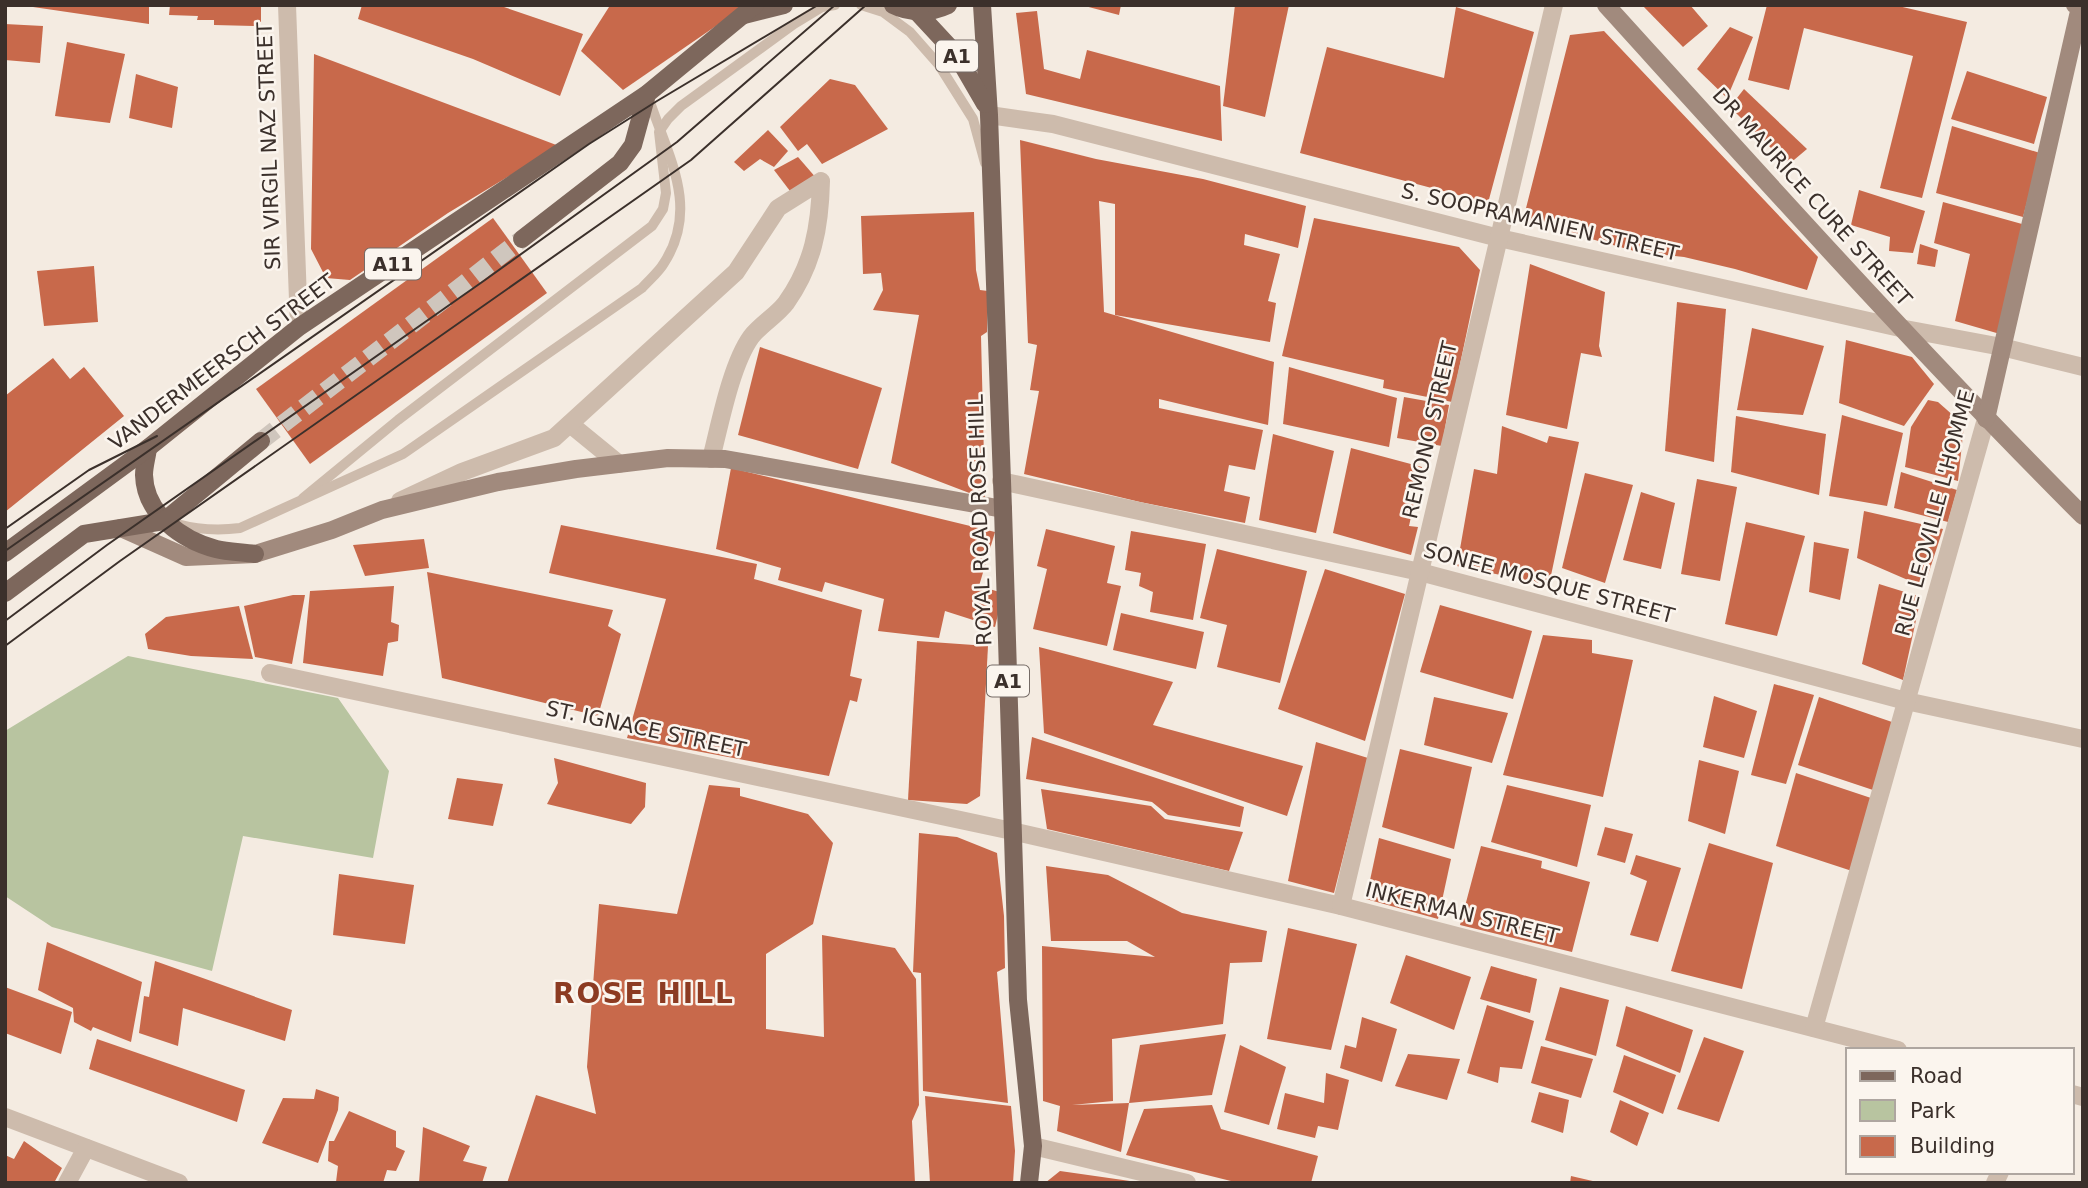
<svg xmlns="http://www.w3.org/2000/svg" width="2088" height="1188" font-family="'DejaVu Sans',sans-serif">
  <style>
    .green { fill: #b8c4a0 }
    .building { fill: #c8694b }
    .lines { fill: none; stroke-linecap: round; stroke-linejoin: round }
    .primary-tunnel { stroke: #cfc6bd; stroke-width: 18; stroke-dasharray: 18 9; stroke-linecap: butt }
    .lane { stroke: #cdbbac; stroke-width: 10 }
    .street { stroke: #cdbbac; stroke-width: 18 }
    .secondary { stroke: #a18a7d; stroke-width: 18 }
    .primary { stroke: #7d675c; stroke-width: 18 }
    .tram { stroke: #3b302b; stroke-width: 2 }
    .labels { text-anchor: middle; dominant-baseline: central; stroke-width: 5; stroke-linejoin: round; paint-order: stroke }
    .shield { fill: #fbf5ee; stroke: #756b66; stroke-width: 2 }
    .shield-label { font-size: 19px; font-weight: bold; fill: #3b302b }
    .street-label { font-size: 21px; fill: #3b302b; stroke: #fbf5ee }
    .district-label { font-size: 28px; font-weight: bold; letter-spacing: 2px; fill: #8c3b22; stroke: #fbf5ee }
  </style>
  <rect width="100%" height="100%" fill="#f4ebe1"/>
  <path class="green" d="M128,656L338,698L389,771L373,858L243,836L212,971L52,927L5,896V731Z"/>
  <g class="building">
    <path d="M33,5H149V24L33,7Z"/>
    <path d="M170,5H261V22H254V26L214,25V20H197L198,16L169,15Z"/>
    <path d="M362,5H498L583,34L560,96L473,59L358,19Z"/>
    <path d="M616,5H742L745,6L623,90L581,51L609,7Z"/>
    <path d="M1081,5H1121L1119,15Z"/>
    <path d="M1235,5H1289L1265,117L1223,106Z"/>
    <path d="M1642,5H1690L1708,26L1683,47Z"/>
    <path d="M1767,5H1894L1967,22L1922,198L1880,188L1913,56L1804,28L1789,90L1748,80Z"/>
    <path d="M1456,7L1534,32L1488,203L1300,153L1327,47L1444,78Z"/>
    <path d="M1037,11L1044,69L1080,79L1087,50L1220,86L1222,141L1026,94L1016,13Z"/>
    <path d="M5,24L43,26L40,63L5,60Z"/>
    <path d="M1730,27L1753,37L1727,98L1697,69Z"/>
    <path d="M1604,31L1818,257L1807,290L1735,269L1684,257L1638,252L1523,220L1570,35Z"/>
    <path d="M67,42L125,54L110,123L55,116Z"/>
    <path d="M314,54L559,146L448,213L350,280L326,278L311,249Z"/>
    <path d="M1967,71L2047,97L2034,144L1951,119Z"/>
    <path d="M136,74L178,87L172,128L129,118Z"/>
    <path d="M830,79L855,85L888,129L822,164L807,144L798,151L780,127Z"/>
    <path d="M1744,89L1807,149L1788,165L1730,107Z"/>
    <path d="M1952,126L2040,153L2023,217L1936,193Z"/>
    <path d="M768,130L788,151L774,167L760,159L744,171L734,162Z"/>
    <path d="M1020,140L1096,159L1203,179L1306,206L1298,248L1245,234L1244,245L1280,254L1268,301L1276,303L1270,342L1115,315V204L1099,201L1104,312L1274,362L1268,425L1159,399V408L1263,430L1255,470L1229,465L1224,491L1250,497L1245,523L1140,502L1024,474L1039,391L1030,390L1037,345L1028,343Z"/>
    <path d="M798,157L817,179L790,191L774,170Z"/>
    <path d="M1859,190L1925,211L1913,253L1889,251L1890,237L1851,225Z"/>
    <path d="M1943,202L2022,224L2000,334L1955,321L1970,254L1934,243Z"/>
    <path d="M974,212L976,270L980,290L988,291L987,332L981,336L985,499L891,463L919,315L873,310L883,290L881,273L863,274L861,216Z"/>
    <path d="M493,218L547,293L310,464L256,389Z"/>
    <path d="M1314,218L1459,247L1480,270L1452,402L1383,388L1384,380L1282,356Z"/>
    <path d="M1920,244L1938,250L1935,267L1917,264Z"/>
    <path d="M1530,264L1605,292L1599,346L1602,357L1581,353L1567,429L1506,415Z"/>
    <path d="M94,266L98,322L44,326L37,271Z"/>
    <path d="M1677,302L1726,309L1714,462L1665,451Z"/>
    <path d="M1752,328L1824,346L1803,415L1737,410Z"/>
    <path d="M1846,340L1912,357L1934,384L1904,426L1839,403Z"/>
    <path d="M760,347L882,388L858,469L738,435Z"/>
    <path d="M53,358L70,379L84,367L124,416L5,512V396Z"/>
    <path d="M1289,367L1397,398L1389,447L1283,424Z"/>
    <path d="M1404,397L1449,405L1442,446L1397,438Z"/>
    <path d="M1928,400L1938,402L1964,425L1958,481L1905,467L1911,427Z"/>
    <path d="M1842,415L1903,433L1887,506L1829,496Z"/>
    <path d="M1736,416L1826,434L1819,495L1731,472Z"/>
    <path d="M1502,426L1547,443L1549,436L1579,442L1549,585L1457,566L1474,469L1497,474Z"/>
    <path d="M1273,434L1334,451L1316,533L1259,520Z"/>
    <path d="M1351,448L1422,467L1409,526L1418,527L1411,555L1333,533Z"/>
    <path d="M731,468L995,532L979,586L1003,593L995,627L945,611L939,638L878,631L884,599L825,582L822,592L778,580L781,568L716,549Z"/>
    <path d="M1901,472L1957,490L1948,522L1894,508Z"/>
    <path d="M1585,473L1633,485L1605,583L1562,568Z"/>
    <path d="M1697,479L1737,487L1720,581L1681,574Z"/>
    <path d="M1641,492L1675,503L1661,569L1623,560Z"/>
    <path d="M1864,511L1943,529L1924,587L1857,558Z"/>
    <path d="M1746,522L1805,536L1777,636L1725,624Z"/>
    <path d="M561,525L757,564L754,579L862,610L850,676L862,679L857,702L850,700L829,776L627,738L666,599L549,573Z"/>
    <path d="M1046,529L1115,546L1107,583L1121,586L1107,646L1033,629L1047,569L1037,566Z"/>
    <path d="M1131,531L1206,544L1193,620L1150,612L1153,592L1139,586L1141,573L1125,570Z"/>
    <path d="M424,539L429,568L365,576L353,545Z"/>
    <path d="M1814,542L1849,549L1840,600L1809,592Z"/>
    <path d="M1217,549L1307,571L1280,683L1217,667L1227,625L1200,618Z"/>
    <path d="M1325,569L1405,594L1365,741L1278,709Z"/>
    <path d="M427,572L613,610L608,626L621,634L598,716L442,678Z"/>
    <path d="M1879,584L1921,597L1903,680L1862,664Z"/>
    <path d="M394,586L391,622L399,625L398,641L388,643L383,676L303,663L310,591Z"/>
    <path d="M293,595H305L292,664L255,657L244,606Z"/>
    <path d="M1440,605L1532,631L1513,699L1420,672Z"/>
    <path d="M239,606L253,659L191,656L148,649L145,634L166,617Z"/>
    <path d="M1121,613L1204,632L1196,669L1113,650Z"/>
    <path d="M1543,635L1592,640V653L1633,660L1603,797L1503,775Z"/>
    <path d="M917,641L988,646L980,796L967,804L908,800Z"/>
    <path d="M1039,647L1173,682L1153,725L1303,766L1287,816L1044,733Z"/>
    <path d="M1774,684L1814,695L1786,784L1751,775Z"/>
    <path d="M1714,696L1757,711L1744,758L1703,747Z"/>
    <path d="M1434,697L1508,713L1492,763L1424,745Z"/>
    <path d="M1819,697L1892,722L1873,790L1798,765Z"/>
    <path d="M1032,737L1244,807L1240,827L1168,815L1152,802L1026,779Z"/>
    <path d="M1316,742L1368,758L1334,893L1288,881Z"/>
    <path d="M1400,749L1472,767L1454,849L1382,827Z"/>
    <path d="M554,758L646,783L645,807L631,824L547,804L558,783Z"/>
    <path d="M1699,760L1739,771L1725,834L1688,821Z"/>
    <path d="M1796,773L1871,798L1852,871L1776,846Z"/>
    <path d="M457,778L503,784L493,826L448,819Z"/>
    <path d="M709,785L740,788V796L808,814L833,843L813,924L766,954V1029L824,1037L822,935L895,948L916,979L919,1105L912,1121L915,1183H507L536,1095L596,1114L587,1067L599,904L677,914Z"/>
    <path d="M1507,785L1591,805L1577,867L1491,842Z"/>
    <path d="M1041,789L1151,806L1165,819L1243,832L1229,871L1047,829Z"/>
    <path d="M1605,827L1633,834L1625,863L1597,855Z"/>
    <path d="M919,833L957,837L997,853L1004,916L1005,968L997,972L1008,1103L923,1091L921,973L913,972Z"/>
    <path d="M1379,838L1451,859L1438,919L1366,899Z"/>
    <path d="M1709,843L1773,863L1742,989L1671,971Z"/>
    <path d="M1481,846L1542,861L1541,868L1590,882L1572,952L1460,925Z"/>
    <path d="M1636,855L1681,868L1658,942L1630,935L1647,881L1630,874Z"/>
    <path d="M1046,866L1108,875L1182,913L1267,931L1262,962L1230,963L1223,1024L1112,1039L1113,1101L1072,1105L1129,1103L1121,1152L1057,1131L1060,1106L1043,1101L1042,946L1155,957L1127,941H1051Z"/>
    <path d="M339,874L414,885L405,944L333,935Z"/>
    <path d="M1288,928L1357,944L1331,1050L1267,1039Z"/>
    <path d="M47,942L142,982L131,1042L93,1027L91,1031L74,1022L73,1008L38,990Z"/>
    <path d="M1406,955L1471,977L1454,1030L1390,1003Z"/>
    <path d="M155,961L292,1010L285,1041L183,1008L178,1046L139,1033L144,996L149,997Z"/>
    <path d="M1491,966L1537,979L1530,1013L1480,999Z"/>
    <path d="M5,987L72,1012L61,1054L5,1033Z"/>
    <path d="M1560,987L1609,1000L1596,1056L1545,1040Z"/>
    <path d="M1487,1005L1534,1021L1522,1069L1500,1067L1498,1083L1467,1073Z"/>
    <path d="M1626,1006L1693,1030L1680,1073L1616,1046Z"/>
    <path d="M1362,1017L1397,1029L1382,1082L1340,1068L1345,1045L1356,1048Z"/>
    <path d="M1226,1034L1212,1095L1129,1103L1140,1045Z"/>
    <path d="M1704,1037L1744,1051L1719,1122L1677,1109Z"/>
    <path d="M97,1039L245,1090L237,1122L89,1069Z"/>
    <path d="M1240,1045L1286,1067L1269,1125L1224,1112Z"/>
    <path d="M1541,1046L1593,1059L1581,1098L1531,1083Z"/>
    <path d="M1408,1054L1460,1059L1447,1100L1395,1086Z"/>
    <path d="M1624,1055L1676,1075L1663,1114L1613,1092Z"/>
    <path d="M1326,1073L1349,1080L1338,1130L1318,1126L1315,1138L1277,1129L1285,1093L1324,1103Z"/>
    <path d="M316,1089L339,1097L338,1110L318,1163L262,1143L283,1098L314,1099Z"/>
    <path d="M1539,1092L1569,1100L1563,1133L1531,1122Z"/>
    <path d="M925,1096L1011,1106L1015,1151L1013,1183H930Z"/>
    <path d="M1620,1100L1649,1113L1637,1146L1610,1132Z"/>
    <path d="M1212,1105L1221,1129L1318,1156L1311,1183H1239L1126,1155L1144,1109Z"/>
    <path d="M349,1111L396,1131V1147L405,1151L396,1171L387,1170L383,1183L336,1182L338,1166L328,1161L329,1141H334Z"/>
    <path d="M423,1127L470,1146L463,1161L487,1167L482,1183H419Z"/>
    <path d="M24,1141L62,1168L54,1183H5V1155L14,1159Z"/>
    <path d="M1060,1171L1130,1181V1183H1045Z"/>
    <path d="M1571,1176L1597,1182L1596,1183H1570Z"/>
  </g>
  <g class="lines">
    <path class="primary-tunnel" d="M261,441L522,239"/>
    <g class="lane">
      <path d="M861,5L883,12L910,32L939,65L973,119L985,163"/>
      <path d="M303,498L398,420L652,226L663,209L666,193L659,132L668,119L681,106L794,24L822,7L835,5"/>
      <path d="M177,524C199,530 217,531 240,528L403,454L642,288C649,280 659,272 664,263C701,206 666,153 648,96"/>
    </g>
    <g class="street">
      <path d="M287,5L299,327"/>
      <path d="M989,115L1053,124L1499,238L1900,328L2002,347L2083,367"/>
      <path d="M570,424L619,464"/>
      <path d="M1001,481L1420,572L1906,701L2083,739"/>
      <path d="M400,501L462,472L554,438L736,272L778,208L821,181C820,227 813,265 786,303C776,316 761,324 751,337C731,365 720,424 711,459"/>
      <path d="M270,673L1012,831L1341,906L1898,1050"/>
      <path d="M1341,906L1554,5"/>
      <path d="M1814,1028L1986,419"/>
      <path d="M2072,1094L2083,1097"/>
      <path d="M5,1117L179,1183"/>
      <path d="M1033,1146L1187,1183"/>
      <path d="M67,1183L86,1148"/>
      <path d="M1995,1183L2000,1172"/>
    </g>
    <g class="secondary">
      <path d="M1606,5C1763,178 1918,351 2083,516"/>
      <path d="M1986,419L2080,7L2075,5"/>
      <path d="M121,528L186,557L255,554L332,530L382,510L498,482L576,469L668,458L725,459L1003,509"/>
    </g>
    <g class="primary">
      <path d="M893,5C911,14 931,13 948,5"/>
      <path d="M982,5L989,115L1003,509L1018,1000L1033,1146L1029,1183"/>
      <path d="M917,12L956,54L985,104"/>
      <path d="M744,15L784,5"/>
      <path d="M522,239L620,163L633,145L647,94"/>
      <path d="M148,448C147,457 144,466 144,475C145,514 182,540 216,549C228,552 242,552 255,554"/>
      <path d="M5,553L148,448L299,327L647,94L755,5"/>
      <path d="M5,593L84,534L164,521L261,441"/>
    </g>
    <g class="tram">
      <path d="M5,529L89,470L157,436"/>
      <path d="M5,551L589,144L657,101L818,5"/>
      <path d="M5,621L107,545L485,280L677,142L835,5"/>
      <path d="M5,646L120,561L691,160L866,5"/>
    </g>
  </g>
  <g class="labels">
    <g class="shield">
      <rect x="936" y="40.5" width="42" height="31" rx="5"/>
      <rect x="365" y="248.5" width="56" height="31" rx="5"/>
      <rect x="987" y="665.5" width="42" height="31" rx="5"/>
    </g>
    <g class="shield-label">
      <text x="957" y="56">A1</text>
      <text x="393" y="264">A11</text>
      <text x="1008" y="681">A1</text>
    </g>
    <g class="street-label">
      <text transform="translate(269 146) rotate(-92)">SIR VIRGIL NAZ STREET</text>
      <text transform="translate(1812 197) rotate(48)">DR MAURICE CURE STREET</text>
      <text transform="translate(1540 222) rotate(13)">S. SOOPRAMANIEN STREET</text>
      <text transform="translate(222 362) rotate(-37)">VANDERMEERSCH STREET</text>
      <text transform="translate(1430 430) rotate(-77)">REMONO STREET</text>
      <text transform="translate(1935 513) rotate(-75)">RUE LEOVILLE L'HOMME</text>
      <text transform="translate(980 520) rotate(-92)">ROYAL ROAD ROSE HILL</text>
      <text transform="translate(1549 583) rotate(15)">SONEE MOSQUE STREET</text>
      <text transform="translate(646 729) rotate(12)">ST. IGNACE STREET</text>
      <text transform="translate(1462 913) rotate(14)">INKERMAN STREET</text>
    </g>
    <g class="district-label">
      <text x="644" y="993">ROSE HILL</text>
    </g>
  </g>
  <rect width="2088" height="1188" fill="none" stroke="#3b302b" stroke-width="14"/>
  <rect x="1846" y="1048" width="228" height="126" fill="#fbf5ee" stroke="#aea6a0" stroke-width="2"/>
  <rect x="1860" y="1071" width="35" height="10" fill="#7d675c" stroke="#aea6a0" stroke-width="2"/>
  <text x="1910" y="1083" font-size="21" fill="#3b302b">Road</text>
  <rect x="1860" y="1100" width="35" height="21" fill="#b8c4a0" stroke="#aea6a0" stroke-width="2"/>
  <text x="1910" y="1118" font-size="21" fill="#3b302b">Park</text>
  <rect x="1860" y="1136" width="35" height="21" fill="#c8694b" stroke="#aea6a0" stroke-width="2"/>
  <text x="1910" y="1153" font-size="21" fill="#3b302b">Building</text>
</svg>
